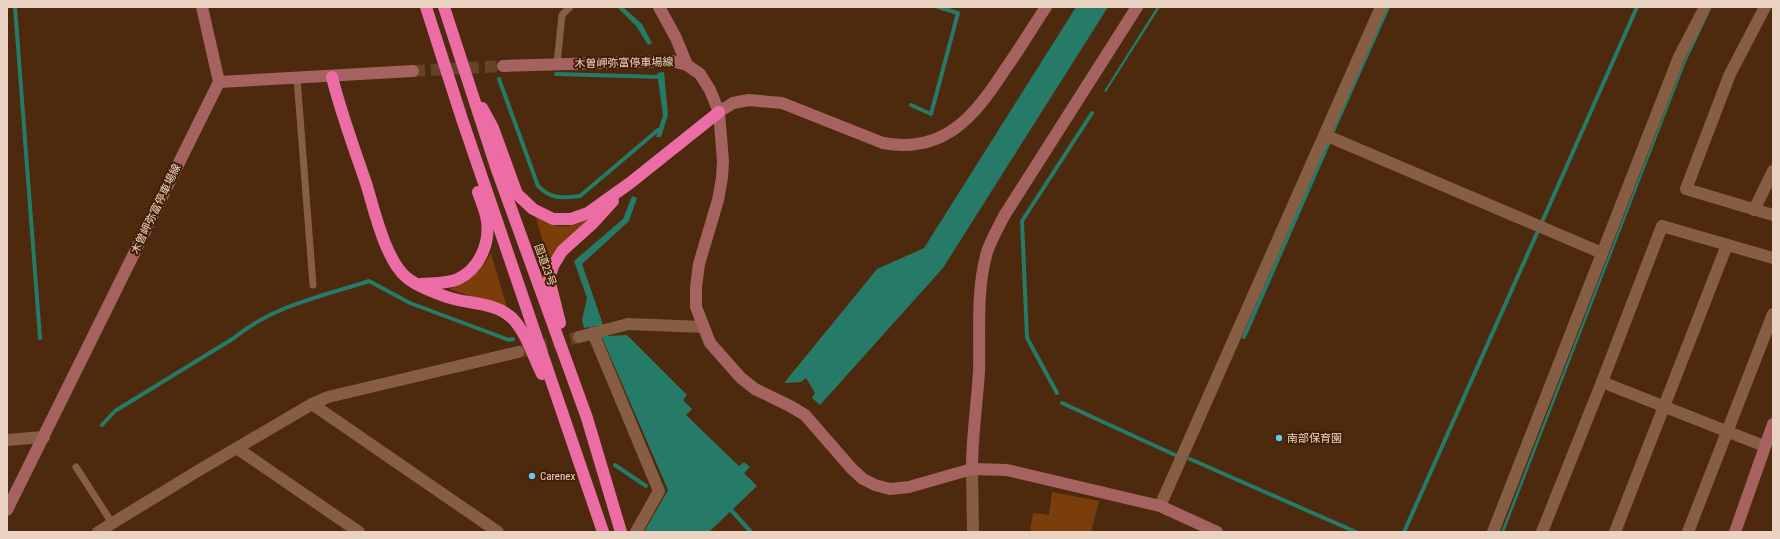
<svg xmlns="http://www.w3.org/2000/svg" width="1780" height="539" font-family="'Roboto Condensed','Noto Sans JP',sans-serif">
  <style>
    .green { fill: #7b3e0a }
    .water { fill: #257b67 }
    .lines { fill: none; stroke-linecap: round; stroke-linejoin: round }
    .stream { stroke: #257b67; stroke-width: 4 }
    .street-tunnel { stroke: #654228; stroke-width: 12; stroke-dasharray: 12 6; stroke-linecap: butt }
    .secondary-tunnel { stroke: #654228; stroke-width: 12; stroke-dasharray: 12 6; stroke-linecap: butt }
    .lane { stroke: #875e43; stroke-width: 7 }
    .street { stroke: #875e43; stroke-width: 12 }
    .secondary { stroke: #a56261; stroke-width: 12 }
    .highway { stroke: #ec6ca6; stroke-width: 12 }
    .poi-dot { fill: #6bc3f2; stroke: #421f03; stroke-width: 1.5 }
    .labels { text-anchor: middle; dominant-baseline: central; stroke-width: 4; stroke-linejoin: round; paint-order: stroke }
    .street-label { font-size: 11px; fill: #ebd3c4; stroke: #421f03 }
    .poi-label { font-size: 11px; fill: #ebd3c4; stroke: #421f03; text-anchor: start }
  </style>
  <rect width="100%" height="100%" fill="#4d290d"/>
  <g class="green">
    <path d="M535,215C555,229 565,230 588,219C573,234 561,243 549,261Z"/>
    <path d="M491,253L507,308L449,289C468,281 481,271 491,253Z"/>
    <path d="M1052,492L1099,501L1091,532H1030L1033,513L1049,515Z"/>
  </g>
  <g class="water">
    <path d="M617,7H623L642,24L652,43L648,45L636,26Z"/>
    <path d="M1076,7H1108L943,268L820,405L812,398L815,393L806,378L801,382L784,383L877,269L924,248Z"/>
    <path d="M1157,7H1160L1106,92L1104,91Z"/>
    <path d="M1710,7H1712L1686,62L1504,532H1501L1684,61Z"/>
    <path d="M664,72L668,115L661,137H656L663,115L657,73Z"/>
    <path d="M632,196L637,198L629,221L582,264L607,336L627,335L687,395L683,400L692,409L686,415L739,466L744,462L750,467L744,473L757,486L733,509L754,532H748L730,512L709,532H644L668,490L597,326L584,328L582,320L587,298L574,261L623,219Z"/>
  </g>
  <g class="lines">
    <g class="stream">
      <path d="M15,7L40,338"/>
      <path d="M556,74L661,77"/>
      <path d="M499,79L538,186C552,200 562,198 580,196L658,130L660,131"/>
      <path d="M911,105L931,114L958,13L938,7"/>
      <path d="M1333,131L1388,7"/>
      <path d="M1542,222L1637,7"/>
      <path d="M1244,337L1329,142"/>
      <path d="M1057,393L1027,338L1022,221L1092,113"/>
      <path d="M1062,403L1175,455"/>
      <path d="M102,425L115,411L234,338C272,306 323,296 369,281L410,303L509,340L513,339"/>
      <path d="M1190,459L1356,532"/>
      <path d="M615,465L646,486"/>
      <path d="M1404,532L1537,233"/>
    </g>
    <path class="street-tunnel" d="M518,352L579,337"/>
    <path class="secondary-tunnel" d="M413,71L503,66"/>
    <g class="lane">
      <path d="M557,64L562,15L570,7"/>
      <path d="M297,78L313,285"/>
      <path d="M76,467L112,523"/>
    </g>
    <g class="street">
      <path d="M1765,7L1730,74L1686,189L1773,215"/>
      <path d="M1325,135L1602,253"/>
      <path d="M1754,210L1773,171"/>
      <path d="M593,333L659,491L636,532"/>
      <path d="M579,337L628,324L703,327"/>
      <path d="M1602,382L1764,446"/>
      <path d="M312,404L498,532"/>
      <path d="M7,440L44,437"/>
      <path d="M238,449L359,532"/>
      <path d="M972,469L973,532"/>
      <path d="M1160,506L1381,7"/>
      <path d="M98,532L196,472L312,404L328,397L518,352"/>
      <path d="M1493,532L1679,57L1705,7"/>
      <path d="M1542,532L1602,382L1662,226L1773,258"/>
      <path d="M1615,532L1727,245"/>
      <path d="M1688,532L1773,314"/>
    </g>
    <g class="secondary">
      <path d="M202,7L219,82"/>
      <path d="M659,7L676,38L687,65"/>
      <path d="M503,66L672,61L687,65L700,74L710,90L719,112L723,161L722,178L718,200L699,264L696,287V307L710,343L741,378L755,389L790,406L805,415L852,469L863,479L875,485L890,489L909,487L972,469L1007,470L1160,506L1217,532"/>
      <path d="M719,112L733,103L749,100L782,103L883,143C944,154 974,117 1004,71C1019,50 1032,28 1046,7"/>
      <path d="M972,469C972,436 977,404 979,371C980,332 976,290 987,252C991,240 998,228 1004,216L1137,7"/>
      <path d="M7,510L219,82L413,71"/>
      <path d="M1735,532L1773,424"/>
    </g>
    <g class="highway">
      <path d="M426,7L462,119L603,532"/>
      <path d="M444,7L496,167L587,418L621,532"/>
      <path d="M332,77C341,113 354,148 366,183C374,209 385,259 406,277C416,286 444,297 458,300C477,304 497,304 512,318C526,332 533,356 542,374"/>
      <path d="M482,108L493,128L517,194L533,209L553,219H571L588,213L630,183L719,112"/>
      <path d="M421,284C433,283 447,284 458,279C479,269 490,244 487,221C486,212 481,201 478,192"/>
      <path d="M560,323L549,279L553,266L562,251L593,223L613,201"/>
    </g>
  </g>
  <g class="poi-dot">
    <circle cx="1279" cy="438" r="4"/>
    <circle cx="532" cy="476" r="4"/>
  </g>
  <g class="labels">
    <g class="street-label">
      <text transform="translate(624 63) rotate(-1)">木曽岬弥富停車場線</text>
      <text transform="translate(156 209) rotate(-64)">木曽岬弥富停車場線</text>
      <text transform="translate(545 265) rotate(70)">国道23号</text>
    </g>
    <g class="poi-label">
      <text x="1287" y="438">南部保育園</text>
      <text x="540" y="476">Carenex</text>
    </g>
  </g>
  <rect width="1780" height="539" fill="none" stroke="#ebd3c4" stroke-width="16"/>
</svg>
